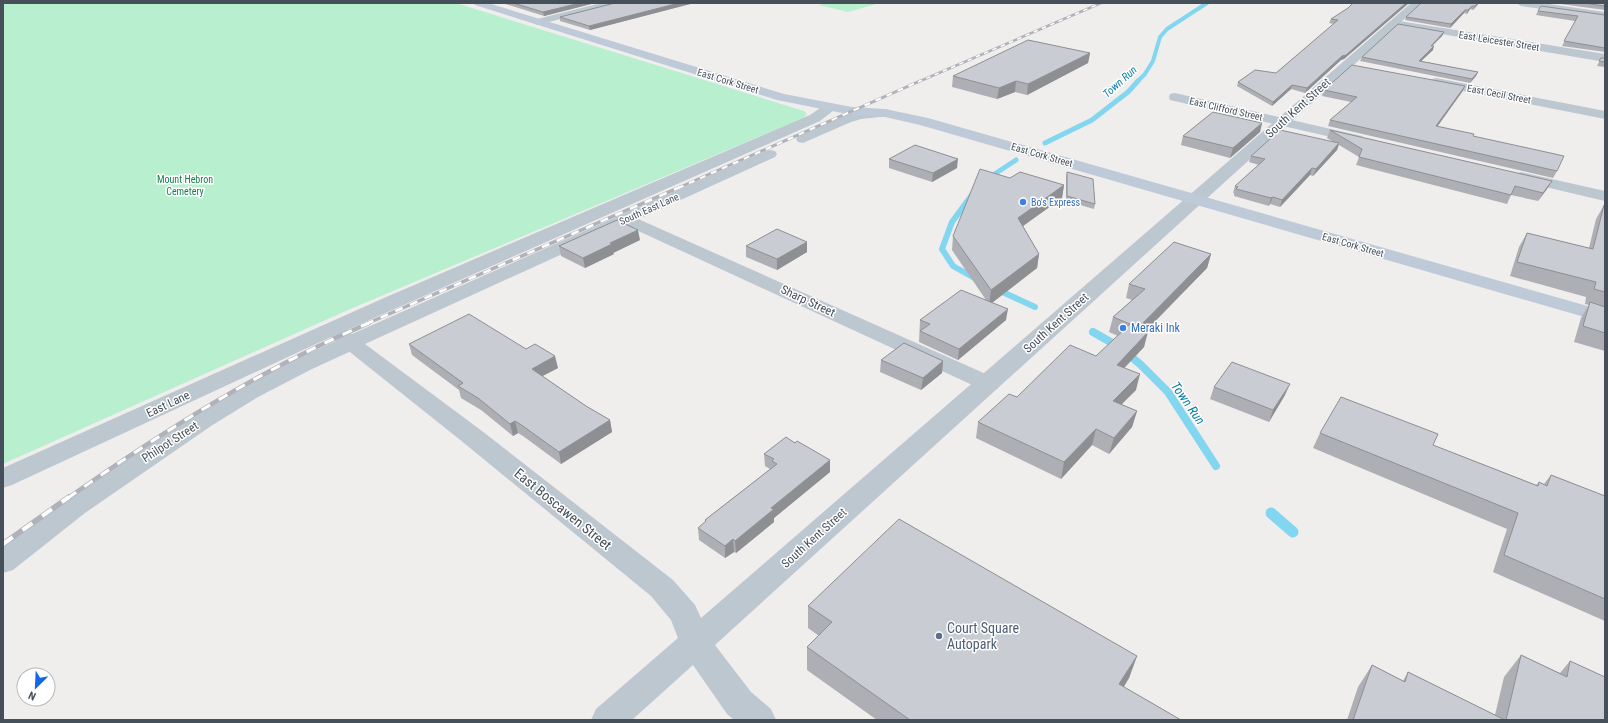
<svg xmlns="http://www.w3.org/2000/svg" width="1608" height="723" font-family="'Roboto Condensed',sans-serif">
  <style>
    .green { fill: #b8f0cf }
    .lines { fill: none; stroke-linecap: round; stroke-linejoin: round }
    .stream-far4 { stroke: #83d6ef; stroke-width: 4 }
    .stream-far3 { stroke: #83d6ef; stroke-width: 5 }
    .stream-far2 { stroke: #83d6ef; stroke-width: 6 }
    .stream-far1 { stroke: #83d6ef; stroke-width: 8 }
    .stream { stroke: #83d6ef; stroke-width: 11 }
    .minor { fill: #bdc7d0; fill-rule: evenodd }
    .tertiary { fill: #bdc7d0; fill-rule: evenodd }
    .secondary { fill: #becad7; fill-rule: evenodd }
    .rail-far4-casing { stroke: #afb2b8; stroke-width: 2.5 }
    .rail-far3-casing { stroke: #afb2b8; stroke-width: 3 }
    .rail-far2-casing { stroke: #afb2b8; stroke-width: 3.5 }
    .rail-far1-casing { stroke: #afb2b8; stroke-width: 4.5 }
    .rail-casing { stroke: #afb2b8; stroke-width: 5.5 }
    .rail-far4 { stroke: #fff; stroke-width: 1.5; stroke-dasharray: 4.5; stroke-linecap: butt }
    .rail-far3 { stroke: #fff; stroke-width: 2; stroke-dasharray: 6; stroke-linecap: butt }
    .rail-far2 { stroke: #fff; stroke-width: 2.5; stroke-dasharray: 8; stroke-linecap: butt }
    .rail-far1 { stroke: #fff; stroke-width: 3; stroke-dasharray: 10; stroke-linecap: butt }
    .rail { stroke: #fff; stroke-width: 4; stroke-dasharray: 12; stroke-linecap: butt }
    .wall { fill: #adafb5 }
    .shaded-wall { fill: #8d8f93 }
    .building { fill: #c9ccd2; stroke: #8d8f93 }
    .shop-dot { fill: #3f7fe0; stroke: #fff; stroke-width: 1.5 }
    .service-dot { fill: #5c6f8a; stroke: #fff; stroke-width: 1.5 }
    .labels { text-anchor: middle; dominant-baseline: central; stroke-width: 3; stroke-linejoin: round; paint-order: stroke }
    .far-street-label { font-size: 10px; fill: #45505b; stroke: #fff }
    .far-park-label { font-size: 10px; fill: #137f4c; stroke: #fff }
    .far-shop-label { font-size: 10px; fill: #366cbe; stroke: #fff; text-anchor: start }
    .far-water-label { font-size: 11px; font-style: italic; fill: #077fa5; stroke: #fff }
    .street-label { font-size: 12px; fill: #45505b; stroke: #fff }
    .shop-label { font-size: 12px; fill: #366cbe; stroke: #fff; text-anchor: start }
    .water-label { font-size: 13px; font-style: italic; fill: #077fa5; stroke: #fff }
    .near-street-label { font-size: 14px; fill: #45505b; stroke: #fff }
    .near-service-label { font-size: 14px; fill: #4e5e75; stroke: #fff; text-anchor: start }
  </style>
  <rect width="100%" height="100%" fill="#f0eded"/>
  <g class="green">
    <path d="M3,3H456L804,111L807,114L803,118L348,310L3,464Z"/>
    <path d="M827,3H880L848,12L819,5Z"/>
  </g>
  <g class="lines">
    <path class="stream-far4" d="M1137,82L1145,74L1153,61L1160,37L1167,29L1207,3"/>
    <g class="stream-far3">
      <path d="M1045,143L1092,120L1128,92L1138,81"/>
      <path d="M987,179L1016,160"/>
    </g>
    <g class="stream-far2">
      <path d="M975,191L952,222L942,249L953,266L978,280"/>
      <path d="M996,289L1035,307"/>
    </g>
    <path class="stream-far1" d="M1093,332L1121,348L1141,365L1168,392L1216,466"/>
    <path class="stream" d="M1271,513L1293,532"/>
    <g class="minor">
      <path d="M601,3H618L616,5L537,25L532,22L533,20Z"/>
      <path d="M1516,3H1542L1605,12V18L1521,6Z"/>
      <path d="M1393,20L1605,54V62L1389,25L1388,23Z"/>
      <path d="M1436,78L1605,111V119L1432,85L1430,82L1432,79Z"/>
      <path d="M1175,93L1357,135L1362,136L1364,139L1362,142L1357,143L1170,100L1169,97L1170,94Z"/>
      <path d="M1521,172L1605,191V201L1515,180L1513,177L1515,174Z"/>
      <path d="M627,214L997,379L1000,384L997,389L989,391L981,389L621,223L618,219L621,215Z"/>
      <path d="M350,337L358,338L361,343L358,348L312,369L258,397L211,426L85,513L13,570L3,573V546L65,499L195,416L242,387L296,359L342,338Z"/>
    </g>
    <g class="tertiary">
      <path d="M1411,3H1422L715,645L751,692L771,709L776,720H734L727,714L693,665L632,720H591L596,709L678,638L671,620L651,596L464,443L331,337L12,485L3,488V468L384,298L810,115L826,104H836L838,107L820,121L347,330L352,334L765,151L770,150L775,151L777,154L775,157L365,344L482,431L673,580L695,605L701,618Z"/>
      <path d="M885,109L890,110L892,113L890,116L861,119L851,122L803,143L798,142L796,139L798,136L841,116L860,111Z"/>
    </g>
    <path class="secondary" d="M473,3H488L784,94L852,107L885,109L928,118L1605,311V323L920,125L885,117L852,115L777,100L475,5Z"/>
    <defs>
      <path id="rail-far4" d="M918,82L1101,3"/>
      <path id="rail-far3" d="M678,188L920,81"/>
      <path id="rail-far2" d="M366,324L680,187"/>
      <path id="rail-far1" d="M68,498C162,432 263,368 369,323"/>
      <path id="rail" d="M3,544L69,497"/>
    </defs>
    <use href="#rail-far4" class="rail-far4-casing"/>
    <use href="#rail-far3" class="rail-far3-casing"/>
    <use href="#rail-far2" class="rail-far2-casing"/>
    <use href="#rail-far1" class="rail-far1-casing"/>
    <use href="#rail" class="rail-casing"/>
    <use href="#rail-far4" class="rail-far4"/>
    <use href="#rail-far3" class="rail-far3"/>
    <use href="#rail-far2" class="rail-far2"/>
    <use href="#rail-far1" class="rail-far1"/>
    <use href="#rail" class="rail"/>
  </g>
  <g class="wall">
    <path d="M502,3H595L544,16Z"/>
    <path d="M615,3H694L590,30L560,21V17Z"/>
    <path d="M1353,3H1409L1344,59L1341,60L1305,93L1291,89L1272,106L1237,86L1238,82L1276,73L1334,24L1329,23L1331,19L1348,8Z"/>
    <path d="M1479,3L1473,10L1470,9L1467,14L1464,13L1450,28L1405,20L1406,17Z"/>
    <path d="M1553,3H1605V10Z"/>
    <path d="M1538,11L1605,15V52L1562,46L1575,21L1536,15Z"/>
    <path d="M1444,32L1442,36L1432,46L1433,50L1421,61L1478,72L1476,76L1470,83L1360,61L1362,57Z"/>
    <path d="M1090,53L1088,63L1027,95L1015,92L997,99L952,87L953,76Z"/>
    <path d="M1601,58H1605V67L1597,66Z"/>
    <path d="M1465,86L1462,92L1438,126L1473,136L1557,171L1553,178L1328,126L1330,120L1351,102L1322,96L1324,90Z"/>
    <path d="M1262,123L1260,132L1230,158L1181,145L1183,136Z"/>
    <path d="M1330,130L1552,181L1547,189L1538,201L1511,195L1507,204L1356,165L1359,157L1339,145L1337,150L1313,176L1310,175L1280,207L1270,204L1269,206L1234,196V193H1233L1235,186L1259,165L1249,162L1251,156L1334,142L1327,138Z"/>
    <path d="M889,159L957,168L932,182L889,168Z"/>
    <path d="M1067,172L1095,204L1094,209L1066,201V177Z"/>
    <path d="M1010,178L1064,185L1062,198L1023,226L1039,254L1037,268L992,303L1006,320L958,360L919,342L920,320L986,300L952,250L953,236Z"/>
    <path d="M1604,205H1605V351L1574,342L1581,318L1589,305L1585,304L1586,297L1510,276L1519,247L1527,233L1589,248L1596,219Z"/>
    <path d="M640,240L613,253L614,254L585,268L561,256L559,246Z"/>
    <path d="M807,242V252L777,270L746,257V246Z"/>
    <path d="M1211,254L1207,268L1146,330L1144,347L1124,368L1136,390L1121,404L1137,411L1132,427L1109,454L1092,445L1061,479L976,438L978,422L1017,397L1096,356L1118,336L1109,332L1113,317L1132,300L1126,298L1129,284Z"/>
    <path d="M409,344L526,349L558,368L542,376L586,406L610,420L612,432L561,464L523,436L518,433L513,436L481,410L461,398L459,390L412,355Z"/>
    <path d="M881,360L943,361L942,373L921,390L880,372Z"/>
    <path d="M1214,387L1285,395L1269,422L1210,399Z"/>
    <path d="M1320,433L1433,445L1536,485L1539,482L1544,484L1551,475L1605,496V621L1493,572L1507,529L1313,448Z"/>
    <path d="M764,454L830,472L774,518V522L736,553L734,552L725,558L699,540L698,528L705,522V520L770,469L765,466Z"/>
    <path d="M808,606L1137,656L1129,678L1124,687L1181,720H877L807,670V647L819,636L808,628Z"/>
    <path d="M1521,655L1560,673L1570,661L1605,720H1347L1358,687L1372,665L1403,681L1408,672L1495,715L1504,677Z"/>
  </g>
  <g class="shaded-wall">
    <path d="M580,3H595L544,16L543,12Z"/>
    <path d="M679,3H694L590,30L589,26Z"/>
    <path d="M1406,3H1409L1344,59L1341,60L1305,93L1307,88L1342,56Z"/>
    <path d="M1478,3H1479L1473,10L1475,6Z"/>
    <path d="M1472,6L1470,9L1467,14L1468,10Z"/>
    <path d="M1465,10L1464,13L1450,28L1451,24Z"/>
    <path d="M1444,32L1442,36L1429,49L1431,46Z"/>
    <path d="M1434,46L1433,50L1417,65L1419,61Z"/>
    <path d="M1090,53L1088,63L1027,95L1028,84Z"/>
    <path d="M1478,72L1476,76L1470,83L1472,79Z"/>
    <path d="M1016,81L1015,92L997,99L999,88Z"/>
    <path d="M1292,85L1291,89L1272,106L1273,102Z"/>
    <path d="M1465,86L1462,92L1433,132L1436,126Z"/>
    <path d="M1262,123L1260,132L1230,158L1233,148Z"/>
    <path d="M1339,143L1337,150L1313,176L1316,169Z"/>
    <path d="M958,159L957,168L932,182L933,173Z"/>
    <path d="M1312,168L1310,175L1280,207L1282,200Z"/>
    <path d="M1552,181L1547,189L1538,201L1543,193Z"/>
    <path d="M1064,185L1062,198L1016,231L1018,218Z"/>
    <path d="M1273,197L1270,204L1269,206L1271,198Z"/>
    <path d="M638,230L640,240L613,253L614,254L585,268L583,258L610,243Z"/>
    <path d="M807,242V252L777,270V259Z"/>
    <path d="M1039,254L1037,268L989,305L991,290Z"/>
    <path d="M1211,254L1207,268L1137,340L1141,325Z"/>
    <path d="M1008,309L1006,320L958,360L959,349Z"/>
    <path d="M1148,332L1144,347L1113,380L1117,365Z"/>
    <path d="M555,356L558,368L535,380L532,369Z"/>
    <path d="M943,361L942,373L921,390L923,378Z"/>
    <path d="M1140,374L1136,390L1109,417L1113,401Z"/>
    <path d="M1290,384L1285,395L1269,422L1273,410Z"/>
    <path d="M1137,411L1132,427L1109,454L1114,438Z"/>
    <path d="M610,420L612,432L561,464L559,452Z"/>
    <path d="M515,421L518,433L513,436L510,424Z"/>
    <path d="M1096,429L1092,445L1061,479L1064,462Z"/>
    <path d="M830,460V472L774,518V522L736,553L735,541L771,508Z"/>
    <path d="M733,539L734,552L725,558V546Z"/>
    <path d="M1137,656L1129,678L1111,706L1119,684Z"/>
  </g>
  <g class="building">
    <path d="M513,3H580L543,12Z"/>
    <path d="M615,3H679L589,26L560,17Z"/>
    <path d="M1353,3H1406L1346,55L1342,56L1307,88L1292,85L1273,102L1238,82L1255,70L1276,73L1338,20L1331,19L1348,8Z"/>
    <path d="M1421,3H1478L1475,6H1472L1468,10H1465L1451,24L1406,17Z"/>
    <path d="M1583,3H1605V6Z"/>
    <path d="M1541,6L1605,15V48L1564,41L1578,16L1538,11Z"/>
    <path d="M1398,24L1444,32L1431,46H1434L1419,61L1478,72L1472,79L1362,57Z"/>
    <path d="M1028,40L1090,53L1028,84L1016,81L999,88L953,76Z"/>
    <path d="M1601,58H1605V62L1599,61Z"/>
    <path d="M1352,65L1465,86L1436,126L1474,134L1473,136L1564,156L1557,171L1330,120L1357,97L1324,90Z"/>
    <path d="M1213,112L1262,123L1233,148L1183,136Z"/>
    <path d="M1280,130L1339,143L1316,169L1312,168L1282,200L1273,197L1271,198L1236,189L1238,187L1235,186L1265,159L1251,156Z"/>
    <path d="M1330,130L1552,181L1543,193L1515,186L1511,195L1359,157L1362,149Z"/>
    <path d="M915,145L958,159L933,173L889,159Z"/>
    <path d="M980,169L1010,178L1020,172L1064,185L1018,218L1039,254L991,290L953,236Z"/>
    <path d="M1067,172L1093,179L1095,204L1067,196Z"/>
    <path d="M1604,205H1605V292L1594,289L1596,282L1517,262L1527,233L1593,249Z"/>
    <path d="M617,220L638,230L610,243L612,244L583,258L559,246Z"/>
    <path d="M777,229L807,242L777,259L746,246Z"/>
    <path d="M1174,242L1211,254L1141,325L1148,332L1117,365L1140,374L1113,401L1137,411L1114,438L1096,429L1064,462L978,422L1009,394L1017,397L1070,345L1096,356L1130,324L1113,317L1145,289L1129,284Z"/>
    <path d="M961,290L1008,309L959,349L920,331L930,324L920,320Z"/>
    <path d="M1590,302L1605,307V333L1583,326Z"/>
    <path d="M469,314L526,349L535,344L555,356L532,369L586,406L610,420L559,452L520,424L515,421L510,424L478,398L458,386L463,383L409,344Z"/>
    <path d="M904,343L943,361L923,378L881,360Z"/>
    <path d="M1232,362L1290,384L1273,410L1214,387Z"/>
    <path d="M1341,397L1438,434L1433,445L1538,486L1539,482L1547,486L1551,475L1605,496V599L1504,555L1518,513L1320,433Z"/>
    <path d="M786,437L795,443L797,441L830,460L771,508L774,509L735,541L733,539L725,546L698,528L706,521L705,520L777,464L772,461L774,459L764,454Z"/>
    <path d="M899,519L1137,656L1119,684L1181,720H910L807,647L832,622L808,606Z"/>
    <path d="M1521,655L1567,677L1570,661L1605,677V720H1506Z"/>
    <path d="M1372,665L1405,682L1408,672L1505,720H1353Z"/>
  </g>
  <g class="shop-dot">
    <circle cx="1023" cy="202" r="4"/>
    <circle cx="1123" cy="328" r="4"/>
  </g>
  <circle class="service-dot" cx="939" cy="636" r="4"/>
  <g class="labels">
    <g class="far-street-label">
      <text transform="translate(1499 41) rotate(9)">East Leicester Street</text>
      <text transform="translate(728 81) rotate(17)">East Cork Street</text>
      <text transform="translate(1499 94) rotate(11)">East Cecil Street</text>
      <text transform="translate(1226 109) rotate(13)">East Clifford Street</text>
      <text transform="translate(1042 155) rotate(16)">East Cork Street</text>
      <text transform="translate(649 209) rotate(-24)">South East Lane</text>
      <text transform="translate(1353 245) rotate(16)">East Cork Street</text>
    </g>
    <g class="far-park-label">
      <text x="185" y="179">Mount Hebron<tspan x="185" dy="12">Cemetery</tspan></text>
    </g>
    <g class="far-shop-label">
      <text x="1031" y="202">Bo's Express</text>
    </g>
    <g class="far-water-label">
      <text transform="translate(1120 82) rotate(-42)">Town Run</text>
    </g>
    <g class="street-label">
      <text transform="translate(1298 108) rotate(-42)">South Kent Street</text>
      <text transform="translate(808 301) rotate(25)">Sharp Street</text>
      <text transform="translate(1056 323) rotate(-42)">South Kent Street</text>
      <text transform="translate(168 404) rotate(-25)">East Lane</text>
      <text transform="translate(170 442) rotate(-33)">Philpot Street</text>
      <text transform="translate(814 538) rotate(-42)">South Kent Street</text>
    </g>
    <g class="shop-label">
      <text x="1131" y="328">Meraki Ink</text>
    </g>
    <g class="water-label">
      <text transform="translate(1188 403) rotate(55)">Town Run</text>
    </g>
    <g class="near-street-label">
      <text transform="translate(563 509) rotate(39)">East Boscawen Street</text>
    </g>
    <g class="near-service-label">
      <text x="947" y="628">Court Square<tspan x="947" dy="16">Autopark</tspan></text>
    </g>
  </g>
  <rect width="1608" height="723" fill="none" stroke="#45505b" stroke-width="8"/>
  <g transform="translate(36 687) rotate(204)"><circle r="19" fill="#ffffff" stroke="#b5b9bd"/>
  <path d="M0-3L7 15L0 10L-7 15Z" fill="#1168e6"/>
  <text y="-6" font-size="11" font-weight="bold" text-anchor="middle" fill="#45505b">N</text>
  </g>
</svg>
